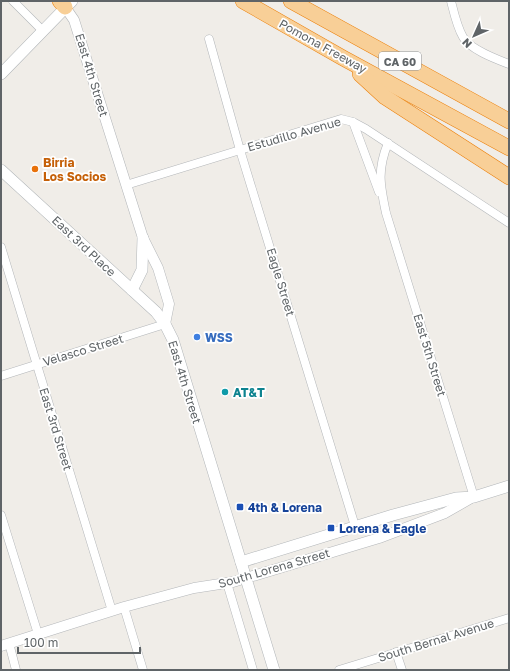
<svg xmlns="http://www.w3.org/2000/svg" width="510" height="671" font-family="'Golos Text',sans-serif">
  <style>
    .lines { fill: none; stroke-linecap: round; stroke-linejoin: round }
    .minor-casing { stroke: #b3b6b9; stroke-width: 9 }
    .tertiary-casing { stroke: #b3b6b9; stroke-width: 11 }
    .secondary-casing { stroke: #b2b6b9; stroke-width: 12 }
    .motorway-casing { stroke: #ec800b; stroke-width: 16 }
    .minor { stroke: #fff; stroke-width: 8 }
    .tertiary { stroke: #fff; stroke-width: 10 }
    .secondary { stroke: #fff; stroke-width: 11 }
    .motorway { stroke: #f8cf97; stroke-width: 15 }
    .secondary-bridge-casing { stroke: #b2b6b9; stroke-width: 12; stroke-linecap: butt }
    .secondary-bridge { stroke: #fff; stroke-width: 11 }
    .food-dot { fill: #e8710a; stroke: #fff; stroke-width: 1.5 }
    .shop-dot { fill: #3f7fe0; stroke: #fff; stroke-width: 1.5 }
    .culture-dot { fill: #0f9aa8; stroke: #fff; stroke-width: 1.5 }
    .transit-dot { fill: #1a4fb4; stroke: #fff; stroke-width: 1.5 }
    .labels { text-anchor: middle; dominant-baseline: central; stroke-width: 3.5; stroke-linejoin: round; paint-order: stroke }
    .shield { fill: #fff; stroke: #8f9295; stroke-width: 1 }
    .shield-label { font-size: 11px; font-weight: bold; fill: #5f6467 }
    .street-label { font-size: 12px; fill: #5f6467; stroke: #fff }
    .food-label { font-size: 12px; font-weight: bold; fill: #c56008; stroke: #fff; text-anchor: start }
    .shop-label { font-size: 12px; font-weight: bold; fill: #366cbe; stroke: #fff; text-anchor: start }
    .culture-label { font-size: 12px; font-weight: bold; fill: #0d838f; stroke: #fff; text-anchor: start }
    .transit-label { font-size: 12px; font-weight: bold; fill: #164399; stroke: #fff; text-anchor: start }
  </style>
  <rect width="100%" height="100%" fill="#f0ede8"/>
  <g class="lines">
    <defs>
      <g id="minor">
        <path d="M13,1L43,31"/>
        <path d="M451,1C454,13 457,27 463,37C469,49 496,59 509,64"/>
        <path d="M209,39L240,150L355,526"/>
        <path d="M353,122L379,192"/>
        <path d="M388,143C377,170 380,185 386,213L474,497"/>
        <path d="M126,185L341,119L353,122L366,129L509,223"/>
        <path d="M1,247L112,611"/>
        <path d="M1,376L165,324"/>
        <path d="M1,515L38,634"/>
        <path d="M227,583L253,670"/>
        <path d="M124,607L143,670"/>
        <path d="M9,643L16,670"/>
        <path d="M396,652L402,670"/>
        <path d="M339,670L509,618"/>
      </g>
      <g id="tertiary">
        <path d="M65,7L74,20L143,238L158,268L169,304L165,324"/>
        <path d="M1,646L124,607L194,588L233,582L379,538L445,513L473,497"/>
      </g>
      <g id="secondary">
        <path d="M1,74L72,1"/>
        <path d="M1,170L156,312L165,324L173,340L244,572"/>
        <path d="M132,290L142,270L143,238"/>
        <path d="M241,562L393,515L456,498L474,497L509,486"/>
      </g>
      <g id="motorway">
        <path d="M60,1L65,7"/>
        <path d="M243,1L343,58L509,148"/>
        <path d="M291,1L509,121"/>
        <path d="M360,74L385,97L509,177"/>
      </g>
    </defs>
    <use href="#minor" class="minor-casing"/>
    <use href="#tertiary" class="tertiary-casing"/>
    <use href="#secondary" class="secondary-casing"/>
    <use href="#motorway" class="motorway-casing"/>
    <use href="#minor" class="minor"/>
    <use href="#tertiary" class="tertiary"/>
    <use href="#secondary" class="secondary"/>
    <use href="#motorway" class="motorway"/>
    <defs>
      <path id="secondary-bridge" d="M244,572L274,670"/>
    </defs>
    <use href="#secondary-bridge" class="secondary-bridge-casing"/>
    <use href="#secondary-bridge" class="secondary-bridge"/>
  </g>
  <circle class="food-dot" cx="35" cy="169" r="4"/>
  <circle class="shop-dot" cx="197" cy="337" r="4"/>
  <circle class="culture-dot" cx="225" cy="392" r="4"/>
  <g class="transit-dot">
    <rect x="236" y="503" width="8" height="8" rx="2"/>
    <rect x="327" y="524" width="8" height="8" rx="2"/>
  </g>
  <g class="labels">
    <rect class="shield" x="379" y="52" width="42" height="18" rx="3"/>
    <g class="shield-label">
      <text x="400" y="61">CA 60</text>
    </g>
    <g class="street-label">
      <text transform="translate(323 46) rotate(29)">Pomona Freeway</text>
      <text transform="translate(92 75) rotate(73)">East 4th Street</text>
      <text transform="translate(294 134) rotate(-16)">Estudillo Avenue</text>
      <text transform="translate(84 246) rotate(43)">East 3rd Place</text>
      <text transform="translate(281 282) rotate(73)">Eagle Street</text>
      <text transform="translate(83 350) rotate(-17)">Velasco Street</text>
      <text transform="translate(430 355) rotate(73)">East 5th Street</text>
      <text transform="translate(185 382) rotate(73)">East 4th Street</text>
      <text transform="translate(56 429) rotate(73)">East 3rd Street</text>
      <text transform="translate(274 568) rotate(-16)">South Lorena Street</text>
      <text transform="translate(436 640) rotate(-17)">South Bernal Avenue</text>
    </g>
    <g class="food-label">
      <text x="43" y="162">Birria<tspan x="43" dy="14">Los Socios</tspan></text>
    </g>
    <g class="shop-label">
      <text x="205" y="337">WSS</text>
    </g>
    <g class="culture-label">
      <text x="233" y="392">AT&amp;T</text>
    </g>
    <g class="transit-label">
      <text x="248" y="507">4th &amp; Lorena</text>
      <text x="339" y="528">Lorena &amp; Eagle</text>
    </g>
  </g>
  <rect width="510" height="671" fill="none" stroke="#5f6467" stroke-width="4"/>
  <g transform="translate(474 36) rotate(225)" stroke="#ffffff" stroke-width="3" paint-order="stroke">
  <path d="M0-3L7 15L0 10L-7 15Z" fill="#5f6467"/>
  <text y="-6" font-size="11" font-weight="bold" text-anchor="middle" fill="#5f6467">N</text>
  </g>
  <path d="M18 647v6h122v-6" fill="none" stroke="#5f6467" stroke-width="2"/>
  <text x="24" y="647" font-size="12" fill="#5f6467" stroke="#ffffff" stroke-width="3" paint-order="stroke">100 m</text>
</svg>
